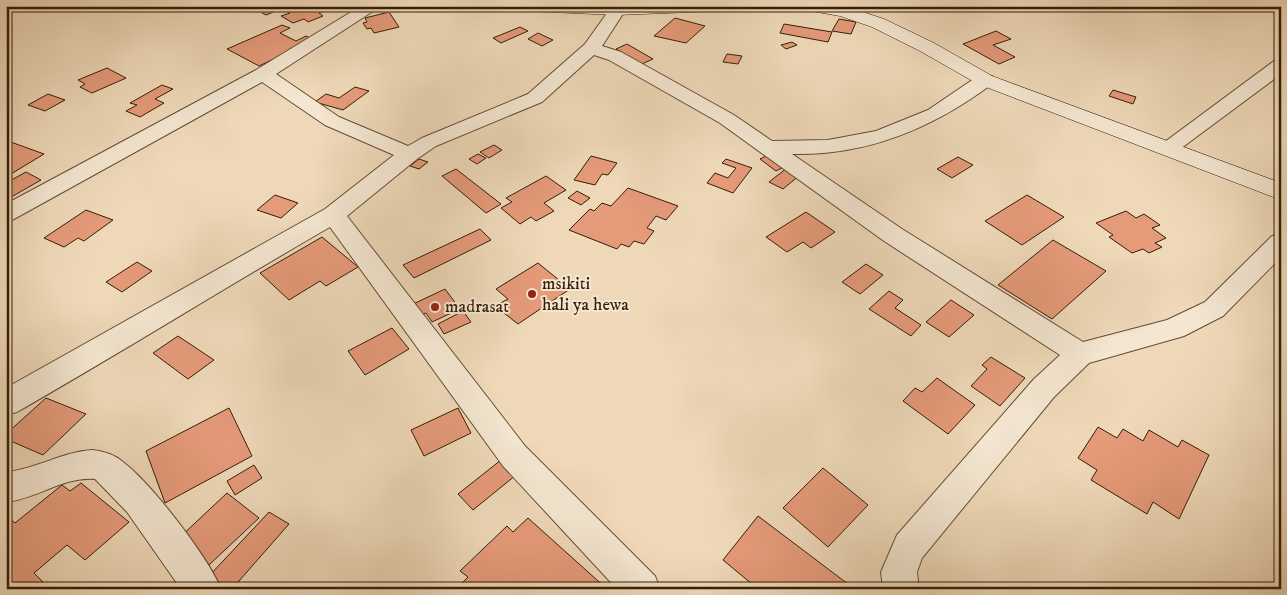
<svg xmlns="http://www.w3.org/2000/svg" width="1287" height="595" font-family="'IM FELL DW Pica',serif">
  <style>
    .building { fill: #e59a7a; stroke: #351e07 }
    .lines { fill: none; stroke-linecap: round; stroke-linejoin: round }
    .street-casing { stroke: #634c33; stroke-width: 2 }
    .secondary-casing { stroke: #351e07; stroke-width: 1 }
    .street { fill: #f4e6d1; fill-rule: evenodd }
    .secondary { fill: #f4e6d1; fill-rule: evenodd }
    .poi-dot { fill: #8f2418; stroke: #f4e6d1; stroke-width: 2 }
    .labels { text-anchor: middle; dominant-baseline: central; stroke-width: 4; stroke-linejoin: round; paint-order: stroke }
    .poi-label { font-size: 18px; fill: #351e07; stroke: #f4e6d1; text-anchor: start }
  </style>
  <rect width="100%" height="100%" fill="#eed8b8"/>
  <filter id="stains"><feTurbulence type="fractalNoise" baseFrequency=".004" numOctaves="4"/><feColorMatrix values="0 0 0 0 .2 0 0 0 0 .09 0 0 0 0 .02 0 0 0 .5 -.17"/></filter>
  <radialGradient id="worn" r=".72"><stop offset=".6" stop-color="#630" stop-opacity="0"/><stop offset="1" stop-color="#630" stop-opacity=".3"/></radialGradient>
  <g class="building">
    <path d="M257,6H268L276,11L266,15L253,8Z"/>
    <path d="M280,6H334L335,7L319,13L323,16L308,22L304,19L293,23L281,16L290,13Z"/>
    <path d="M389,12L399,27L374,33L371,28L367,29L363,23L367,22L365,18Z"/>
    <path d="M675,18L705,26L686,43L654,36Z"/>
    <path d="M839,19L856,22L851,34L832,31Z"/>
    <path d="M784,24L832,32L828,42L780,33Z"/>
    <path d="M282,25L290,28L280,33L296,41L306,36L314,40L259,66L227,49Z"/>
    <path d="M520,27L528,31L501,43L493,38Z"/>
    <path d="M996,31L1011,39L993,45L1015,57L999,64L963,44Z"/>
    <path d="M538,33L553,40L542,46L528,39Z"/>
    <path d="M792,42L797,45L786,49L781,45Z"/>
    <path d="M627,44L653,59L642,64L616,49Z"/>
    <path d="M727,54L742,56L738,64L723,62Z"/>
    <path d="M107,68L126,78L92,93L80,87L85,84L78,80Z"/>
    <path d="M162,85L173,89L155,99L164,103L140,117L126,111L137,105L130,103Z"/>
    <path d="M355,87L369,91L343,110L315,102L326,94L339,98Z"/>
    <path d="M1113,90L1136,97L1133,104L1109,96Z"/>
    <path d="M48,94L65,100L45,111L28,105Z"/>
    <path d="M8,141L44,154L6,177V143Z"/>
    <path d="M494,145L502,150L489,158L480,152Z"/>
    <path d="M478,154L486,158L477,164L469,159Z"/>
    <path d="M770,154L786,166L776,171L760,159Z"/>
    <path d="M591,156L617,163L608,175L602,174L595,185L574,180Z"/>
    <path d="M958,157L973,165L952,178L937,169Z"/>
    <path d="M419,159L428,162L419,169L410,166Z"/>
    <path d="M726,159L752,168L733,193L707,183L715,173L728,178L736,168L722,163Z"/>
    <path d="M787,168L800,175L783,189L769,182Z"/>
    <path d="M456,169L501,204L486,213L442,176Z"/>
    <path d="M26,172L41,180L6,200V183Z"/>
    <path d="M546,176L566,190L544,203L554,211L536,221L531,217L520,224L501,208L512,202L506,198Z"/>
    <path d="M628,188L678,206L666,220L656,216L647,228L654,231L644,244L634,241L629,247L621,244L617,249L569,230L590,209L594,211L602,203L611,206Z"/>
    <path d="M577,191L590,198L581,205L568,198Z"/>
    <path d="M275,195L298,203L281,218L257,210Z"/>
    <path d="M1027,195L1064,217L1022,245L985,221Z"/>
    <path d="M86,210L113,220L84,241L78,238L64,247L44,238Z"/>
    <path d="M1126,211L1136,218L1144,214L1160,225L1152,228L1166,238L1155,243L1162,247L1149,253L1143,249L1132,253L1109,237L1113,235L1096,223Z"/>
    <path d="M806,212L835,232L811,248L803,242L787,252L766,237Z"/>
    <path d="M480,229L491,240L414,278L403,265Z"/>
    <path d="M322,237L358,267L326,286L320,281L289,300L260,273Z"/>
    <path d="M1053,240L1106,271L1052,319L998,285Z"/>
    <path d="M137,262L152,271L122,292L106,282Z"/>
    <path d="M538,263L570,289L518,324L495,306L508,299L496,289Z"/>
    <path d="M866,264L883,275L860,294L842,282Z"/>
    <path d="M445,289L460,309L432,322L426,313L419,316L411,305Z"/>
    <path d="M889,291L903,300L895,308L921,325L911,336L869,309Z"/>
    <path d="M951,300L974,315L949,337L926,322Z"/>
    <path d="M463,311L471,322L444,334L438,324Z"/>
    <path d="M392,328L409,349L365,375L348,351Z"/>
    <path d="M178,336L214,360L188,379L153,353Z"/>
    <path d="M991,357L1025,378L1000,406L971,386L987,369L982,365Z"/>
    <path d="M937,378L975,405L948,434L903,401L915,388L922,392Z"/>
    <path d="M46,398L86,414L43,455L6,439V434Z"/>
    <path d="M229,408L252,456L165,503L146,451Z"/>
    <path d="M458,408L471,433L424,456L411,430Z"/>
    <path d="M1098,427L1117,438L1123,429L1143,441L1149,430L1178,447L1182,440L1209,455L1179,519L1153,502L1147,514L1091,480L1097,470L1078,458Z"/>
    <path d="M501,460L516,475L473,510L458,494Z"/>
    <path d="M254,465L262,478L235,495L227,481Z"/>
    <path d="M823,468L868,505L828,547L783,508Z"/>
    <path d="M81,483L129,522L85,560L67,545L34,573L43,582L35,589H6V515L15,523L62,485L70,491Z"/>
    <path d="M227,493L259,518L209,565L178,539Z"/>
    <path d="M269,512L289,524L232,589H228L209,576Z"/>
    <path d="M758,516L848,584L845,589H758L723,560Z"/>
    <path d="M528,518L607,589H456L468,577L460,571L507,526L513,532Z"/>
  </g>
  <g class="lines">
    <defs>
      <g id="street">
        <path d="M361,6H381L276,74L339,117L408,146L422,138L528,94L585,44L612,6H628L602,46L621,52L734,115L772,141L828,140L876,131L928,110L978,76H992L994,80L992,84C933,128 867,156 792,154L902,229L1083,342L1167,320L1205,302L1272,236L1281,234V257L1223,316L1184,336L1089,363L1054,397L922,558L917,572L919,589H883L881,572L897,535L1034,379L1060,355L884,241L720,123L609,60L594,55L542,102L436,146L417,159L347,216L525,446L655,576L660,589H617L503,466L330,227C224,288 122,352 17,412L6,415V388L325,209L394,155L325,125L262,82L14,219L6,222V204L256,70Z"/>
        <path d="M1281,60V74L1176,152L1169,154L1162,152L1158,148L1162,144L1274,61Z"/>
        <path d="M92,450C103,451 114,454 123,462C151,483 208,557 221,589H181L127,512L95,479C64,476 37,499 6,502V472C36,469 62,452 92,450Z"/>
      </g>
      <g id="secondary">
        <path d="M520,6H725L723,10L717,11L616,15L528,11L522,10Z"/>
        <path d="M804,6H845L884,19L934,43L992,76L1281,183V200L978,84L920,51L872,27L840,16L806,10Z"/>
      </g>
    </defs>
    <use href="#street" class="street-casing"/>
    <use href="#secondary" class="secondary-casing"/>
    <use href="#street" class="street"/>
    <use href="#secondary" class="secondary"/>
  </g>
  <g class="poi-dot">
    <circle cx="532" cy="294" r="5"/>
    <circle cx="435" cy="307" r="5"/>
  </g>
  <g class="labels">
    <g class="poi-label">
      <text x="542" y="284">msikiti<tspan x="542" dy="21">hali ya hewa</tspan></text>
      <text x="445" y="307">madrasat</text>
    </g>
  </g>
  <rect width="1287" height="595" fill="none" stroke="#eed8b8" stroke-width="25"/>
  <rect x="8" y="8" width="1272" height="580" fill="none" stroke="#351e07" stroke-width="2.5"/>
  <rect x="12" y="12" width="1262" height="570" fill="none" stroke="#351e07"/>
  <rect width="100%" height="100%" filter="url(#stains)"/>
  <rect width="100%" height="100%" fill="url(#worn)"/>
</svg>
